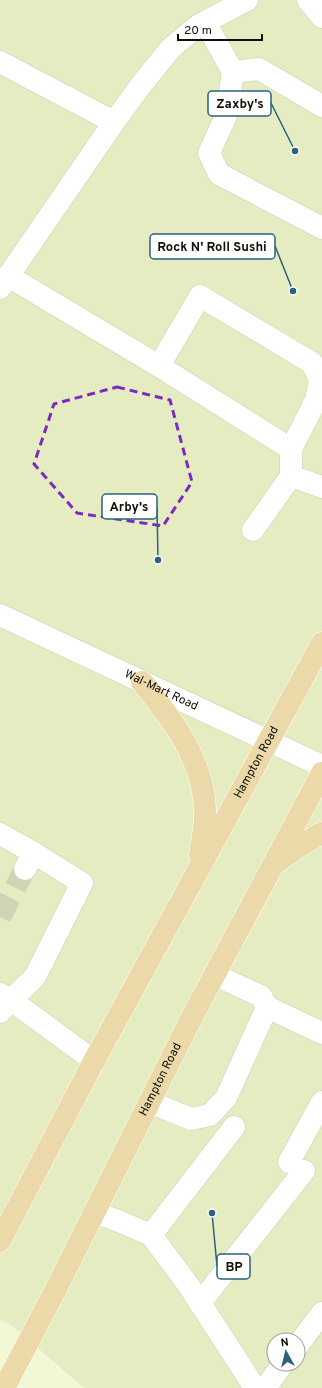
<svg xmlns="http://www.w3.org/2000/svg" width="322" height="1388" font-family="Overpass,sans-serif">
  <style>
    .built { fill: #e6ecc2; fill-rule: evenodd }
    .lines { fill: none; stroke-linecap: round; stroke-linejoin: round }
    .minor-tunnel { stroke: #d0d4b6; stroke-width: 22; stroke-dasharray: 22 11; stroke-linecap: butt }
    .minor-casing { stroke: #c9cdac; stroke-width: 23 }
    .major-casing { stroke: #fff; stroke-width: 23 }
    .minor { stroke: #fff; stroke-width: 22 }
    .major { stroke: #ebd9aa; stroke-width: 22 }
    .marked { fill: none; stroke: #7b2cbf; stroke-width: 3; stroke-dasharray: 8 5; stroke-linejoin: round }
    .labels { text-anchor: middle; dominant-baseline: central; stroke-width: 4; stroke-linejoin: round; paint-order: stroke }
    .street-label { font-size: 12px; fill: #0f1005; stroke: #fff }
    .leader { fill: none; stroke: #29637c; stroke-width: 1.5 }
    .callout-dot { fill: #29637c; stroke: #fff; stroke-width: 1.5 }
    .callout { fill: #fff; stroke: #29637c; stroke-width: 1.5 }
    .callout-label { font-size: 13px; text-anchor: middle; font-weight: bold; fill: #0f1005 }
  </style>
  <rect width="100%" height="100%" fill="#f2f7d5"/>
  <path class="built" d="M0,0H322V1388H84L11,1325L0,1320ZM274,1340H298V1364H274Z"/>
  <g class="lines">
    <path class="minor-tunnel" d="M0,917L25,869"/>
    <defs>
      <g id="minor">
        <path d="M308,0L322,17"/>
        <path d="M205,22L233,72L226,116L209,153L219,174L322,228"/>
        <path d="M0,62L114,122"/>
        <path d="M233,72L259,69L322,106"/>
        <path d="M8,276L159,366"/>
        <path d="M0,288L114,122L141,85L171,48L199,25L247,0"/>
        <path d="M291,476V449L316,400L320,380L312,363L200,296L159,366L291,449"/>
        <path d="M253,530L291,476L322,487"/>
        <path id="s1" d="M0,615L322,766"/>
        <path d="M0,834L34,853L82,883L35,977L11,1000L0,994"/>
        <path d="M25,869L34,853"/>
        <path d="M267,1007L322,1033"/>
        <path d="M0,1012L11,1000L94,1061"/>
        <path d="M150,1102L191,1119L210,1115L226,1098L267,1007L261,996L215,975"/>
        <path d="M289,1162L322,1102"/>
        <path d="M94,1212L116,1220L151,1235L189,1286L255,1388"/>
        <path d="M151,1235L234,1127"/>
        <path d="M200,1303L304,1171"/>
        <path d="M298,1345L322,1313"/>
        <path d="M265,1388L283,1364"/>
      </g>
      <g id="major">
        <path d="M142,682C172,719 203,759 205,809C206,824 202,840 200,855"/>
        <path d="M277,862L301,845L322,833"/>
        <path id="s2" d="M0,1241L94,1061L322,643"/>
        <path id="s3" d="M4,1388L55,1291L191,1019L322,773"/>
      </g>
    </defs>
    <use href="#minor" class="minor-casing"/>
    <use href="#major" class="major-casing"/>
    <use href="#minor" class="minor"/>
    <use href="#major" class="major"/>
  </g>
  <path class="marked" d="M117,387L170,400L192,482L163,526L77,513L34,464L54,404Z"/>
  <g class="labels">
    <g class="street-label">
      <text stroke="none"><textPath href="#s1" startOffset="178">Wal-Mart Road</textPath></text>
      <text stroke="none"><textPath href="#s2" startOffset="543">Hampton Road</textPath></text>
      <text stroke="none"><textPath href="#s3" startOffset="346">Hampton Road</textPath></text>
    </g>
  </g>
  <path class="leader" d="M295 151L271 103M293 291L275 246M158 560L157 507M212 1213L217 1266"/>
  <g class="callout-dot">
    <circle cx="295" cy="151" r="4"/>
    <circle cx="293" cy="291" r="4"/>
    <circle cx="158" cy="560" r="4"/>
    <circle cx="212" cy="1213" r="4"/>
  </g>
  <g class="callout">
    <rect x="208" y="91" width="63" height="25" rx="4"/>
    <rect x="150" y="234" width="125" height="25" rx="4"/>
    <rect x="102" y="494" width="55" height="25" rx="4"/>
    <rect x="217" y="1254" width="33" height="25" rx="4"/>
  </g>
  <g class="callout-label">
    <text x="240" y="108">Zaxby's</text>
    <text x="212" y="251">Rock N' Roll Sushi</text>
    <text x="129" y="511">Arby's</text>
    <text x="234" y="1271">BP</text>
  </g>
  <g transform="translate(286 1352) rotate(352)"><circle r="19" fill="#ffffff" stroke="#9f9f9b"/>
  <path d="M0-3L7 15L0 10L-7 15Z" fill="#29637c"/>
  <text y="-6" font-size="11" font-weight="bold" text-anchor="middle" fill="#0f1005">N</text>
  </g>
  <path d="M178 34v6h84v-6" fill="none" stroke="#0f1005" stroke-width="2"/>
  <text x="184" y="34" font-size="12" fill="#0f1005" stroke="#ffffff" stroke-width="3" paint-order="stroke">20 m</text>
</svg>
